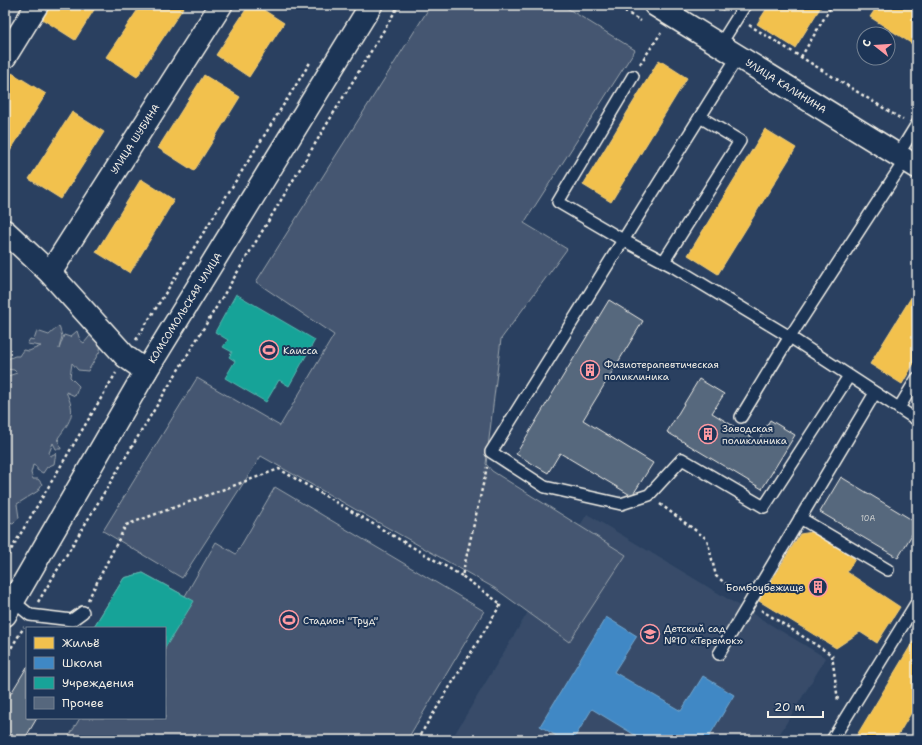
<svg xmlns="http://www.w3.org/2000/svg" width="922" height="745" font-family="'Shantell Sans',sans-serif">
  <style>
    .built { fill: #374c69 }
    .green { fill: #445771; stroke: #9ca4ac }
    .homes { fill: #f2c14e; stroke: #f3cf7c }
    .schools { fill: #3f88c5; stroke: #75a8d0 }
    .public { fill: #17a398; stroke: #59bab0 }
    .building { fill: #56677d; stroke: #f4f1e8 }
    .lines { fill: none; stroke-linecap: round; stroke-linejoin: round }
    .lane-casing { stroke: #f4f1e8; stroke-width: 14 }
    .street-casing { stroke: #f4f1e8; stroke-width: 25 }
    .secondary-casing { stroke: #f4f1e8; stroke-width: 25 }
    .path { stroke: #f4f1e8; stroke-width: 2.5; stroke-dasharray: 3 3; stroke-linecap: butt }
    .lane { stroke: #1d3557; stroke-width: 11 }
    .street { stroke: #1d3557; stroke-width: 22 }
    .secondary { stroke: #1d3557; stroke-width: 22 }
    .labels { text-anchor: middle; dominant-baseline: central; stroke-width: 4; stroke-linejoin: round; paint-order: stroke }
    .number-label { font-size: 8px; fill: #cccecd }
    .street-label { font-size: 10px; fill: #f4f1e8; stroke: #1d3557 }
    .poi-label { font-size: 10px; fill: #f4f1e8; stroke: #1d3557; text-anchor: start }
  </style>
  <rect width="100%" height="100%" fill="#2a4060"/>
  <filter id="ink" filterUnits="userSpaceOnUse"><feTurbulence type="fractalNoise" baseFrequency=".025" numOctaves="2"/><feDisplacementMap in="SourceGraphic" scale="8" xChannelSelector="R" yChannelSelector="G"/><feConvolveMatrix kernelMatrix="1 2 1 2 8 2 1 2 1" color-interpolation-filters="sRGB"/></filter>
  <g filter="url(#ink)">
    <path class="built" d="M587,514L826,658L776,740H451Z"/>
    <g class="green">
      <path d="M431,5H562L635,50L524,223L567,249L501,339L486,464L492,471L626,555L569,642L496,589L261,456L182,578L103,531L197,378L280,426L334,335L256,282Z"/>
      <path d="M59,326L62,336L59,349L64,335L70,337L77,331L80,340L84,343L94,331L101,341L100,351L88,371L78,370L72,363L70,377L79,386L75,396L66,392C76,413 72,419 58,438L61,449H56L53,443L49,453L50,456L56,453L54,464L47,467L43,473L37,470V467L33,465L31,473L33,479H38L42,484L38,491L17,504L19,518L13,524L5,522V377L17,373L14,370L6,369L5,360L15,356H19L23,350L29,351L41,346L27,344L30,339L34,340L37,331L49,335Z"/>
      <path d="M275,487L484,611L407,740H67L80,718H165V628H93L124,578L143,573L185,596L216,542L236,554Z"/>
    </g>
    <g class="homes">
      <path d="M51,5H97L75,40L42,19Z"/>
      <path d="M141,5H185L137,77L106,57Z"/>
      <path d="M249,5H256L284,23L249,77L216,55Z"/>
      <path d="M769,5H822L795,48L757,24Z"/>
      <path d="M878,5H917V47L870,17Z"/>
      <path d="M659,60L687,78L611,202L583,185Z"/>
      <path d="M12,73L46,94L5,159V84Z"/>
      <path d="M204,75L240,97L194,171L158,148Z"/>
      <path d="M72,112L104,132L61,199L29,179Z"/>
      <path d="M765,129L796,148L718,274L688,255Z"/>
      <path d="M141,179L174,200L130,273L96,252Z"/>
      <path d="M917,288V358L902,384L870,364Z"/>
      <path d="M813,532L855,559L847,572L900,607L877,643L860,632L836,648L759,601L800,534Z"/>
      <path d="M917,635V703L895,740H854Z"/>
    </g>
    <path class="schools" d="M606,617L637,636L614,672L681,711L703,676L734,695L707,740H643L592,709L573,740H563L540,726Z"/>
    <g class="public">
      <path d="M236,294L315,340L289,386L279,380L266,402L225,378L235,361L229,357L232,352L223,347L228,340L215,332Z"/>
      <path d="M143,573L194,601L165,648V628H93L124,578Z"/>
    </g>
    <g class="building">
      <path d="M609,300L643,321L583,420L653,463L632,496L560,453L548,473L516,454Z"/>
      <path d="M699,379L724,394L712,413L758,441L770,420L795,435L762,489L667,432Z"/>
      <path d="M841,477L917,523V526L898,558L820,512Z"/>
      <path d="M27,667V718H37L24,740H5V703Z"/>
    </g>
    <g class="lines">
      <defs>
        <g id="lane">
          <path d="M720,45L745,5"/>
          <path d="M738,56L491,452L545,487L621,504L649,495L682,459L764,507L849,376"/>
          <path d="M633,76L558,202L623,240L674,267L790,337L917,420"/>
          <path d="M898,155L917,124"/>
          <path d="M664,261L740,141L700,117"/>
          <path d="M899,408L917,378"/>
          <path d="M741,417L786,343L905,160"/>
          <path d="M800,518L888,570"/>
          <path d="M13,601L30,615L72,620L83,612"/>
          <path d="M719,654L875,393"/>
          <path d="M832,740L917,602"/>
        </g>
        <g id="street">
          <path d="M5,57L37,5"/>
          <path d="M5,231L50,273L126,357L146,371"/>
          <path d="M50,273L221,5"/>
        </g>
        <g id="secondary">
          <path d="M655,5L917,167"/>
          <path d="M5,615L146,371L371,5"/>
        </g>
      </defs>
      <use href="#lane" class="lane-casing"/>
      <use href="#street" class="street-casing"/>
      <use href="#secondary" class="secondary-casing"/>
      <g class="path">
        <path d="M614,5L641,21"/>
        <path d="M716,5L724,10"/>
        <path d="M749,25L903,120"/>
        <path d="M801,57L832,5"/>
        <path d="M640,64L661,33"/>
        <path d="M136,340L311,61"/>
        <path d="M660,504L707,539L716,576L739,594"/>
        <path d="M5,560L116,373"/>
        <path d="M88,600L126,525L279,469L462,576"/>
        <path d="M38,602L399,5"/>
        <path d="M761,610L832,655L838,701"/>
        <path d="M5,658L24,627"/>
        <path d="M417,740L501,604L462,576L487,467"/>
      </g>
      <use href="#lane" class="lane"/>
      <use href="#street" class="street"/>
      <use href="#secondary" class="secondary"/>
    </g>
  </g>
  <defs>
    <symbol id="stadium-ring" viewBox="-11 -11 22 22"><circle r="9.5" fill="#1d3557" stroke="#ff9aa2" stroke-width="1.5"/><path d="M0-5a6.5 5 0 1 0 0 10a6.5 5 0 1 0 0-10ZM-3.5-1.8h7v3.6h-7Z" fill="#ff9aa2"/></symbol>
    <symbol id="building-ring" viewBox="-11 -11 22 22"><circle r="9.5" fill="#1d3557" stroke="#ff9aa2" stroke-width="1.5"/><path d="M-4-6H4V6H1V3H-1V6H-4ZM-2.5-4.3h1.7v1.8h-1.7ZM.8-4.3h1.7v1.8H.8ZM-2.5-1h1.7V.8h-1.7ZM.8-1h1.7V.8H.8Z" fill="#ff9aa2"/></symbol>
    <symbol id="school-ring" viewBox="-11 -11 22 22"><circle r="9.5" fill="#1d3557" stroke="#ff9aa2" stroke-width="1.5"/><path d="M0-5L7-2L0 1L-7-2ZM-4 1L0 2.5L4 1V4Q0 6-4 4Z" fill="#ff9aa2"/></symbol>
  </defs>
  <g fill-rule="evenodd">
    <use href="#stadium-ring" x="258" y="339" width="22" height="22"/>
    <use href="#building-ring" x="579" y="359" width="22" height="22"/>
    <use href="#building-ring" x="697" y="423" width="22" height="22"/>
    <use href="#building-ring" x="807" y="576" width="22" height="22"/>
    <use href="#stadium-ring" x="278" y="609" width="22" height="22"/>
    <use href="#school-ring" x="639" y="623" width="22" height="22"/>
  </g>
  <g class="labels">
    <g class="number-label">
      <text x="868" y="518">10А</text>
    </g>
    <g class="street-label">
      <text transform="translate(786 86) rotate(32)">УЛИЦА КАЛИНИНА</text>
      <text transform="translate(135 139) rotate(-57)">УЛИЦА ШУБИНА</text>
      <text transform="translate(185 308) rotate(-58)">КОМСОМОЛЬСКАЯ УЛИЦА</text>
    </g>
    <g class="poi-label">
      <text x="283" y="350">Каисса</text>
      <text x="604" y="364">Физиотерапевтическая<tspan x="604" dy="12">поликлиника</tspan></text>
      <text x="722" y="428">Заводская<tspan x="722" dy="12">поликлиника</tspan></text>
      <text x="804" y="587" text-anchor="end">Бомбоубежище</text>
      <text x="303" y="620">Стадион "Труд"</text>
      <text x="664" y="628">Детский сад<tspan x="664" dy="12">№10 «Теремок»</tspan></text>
    </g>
  </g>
  <rect width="922" height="745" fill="none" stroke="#1d3557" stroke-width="20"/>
  <rect x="10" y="10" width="902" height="725" fill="none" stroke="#f4f1e8" stroke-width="1.5" filter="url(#ink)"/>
  <rect x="26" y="627" width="140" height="92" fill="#1d3557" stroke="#738091"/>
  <rect x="34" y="637" width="20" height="12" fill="#f2c14e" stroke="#738091"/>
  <text x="62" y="647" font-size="12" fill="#f4f1e8">Жильё</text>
  <rect x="34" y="657" width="20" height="12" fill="#3f88c5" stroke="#738091"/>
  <text x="62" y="667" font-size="12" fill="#f4f1e8">Школы</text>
  <rect x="34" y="677" width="20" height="12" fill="#17a398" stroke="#738091"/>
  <text x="62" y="687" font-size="12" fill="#f4f1e8">Учреждения</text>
  <rect x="34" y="697" width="20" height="12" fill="#56677d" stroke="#738091"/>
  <text x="62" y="707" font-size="12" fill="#f4f1e8">Прочее</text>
  <g transform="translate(876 46) rotate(287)"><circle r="19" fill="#1d3557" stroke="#738091"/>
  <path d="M0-3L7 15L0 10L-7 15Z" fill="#ff9aa2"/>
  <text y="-6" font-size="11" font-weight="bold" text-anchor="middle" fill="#f4f1e8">С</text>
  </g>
  <path d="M768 711v6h55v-6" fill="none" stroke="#f4f1e8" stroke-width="2"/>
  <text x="774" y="711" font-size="12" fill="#f4f1e8" stroke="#1d3557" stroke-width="3" paint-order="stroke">20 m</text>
</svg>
